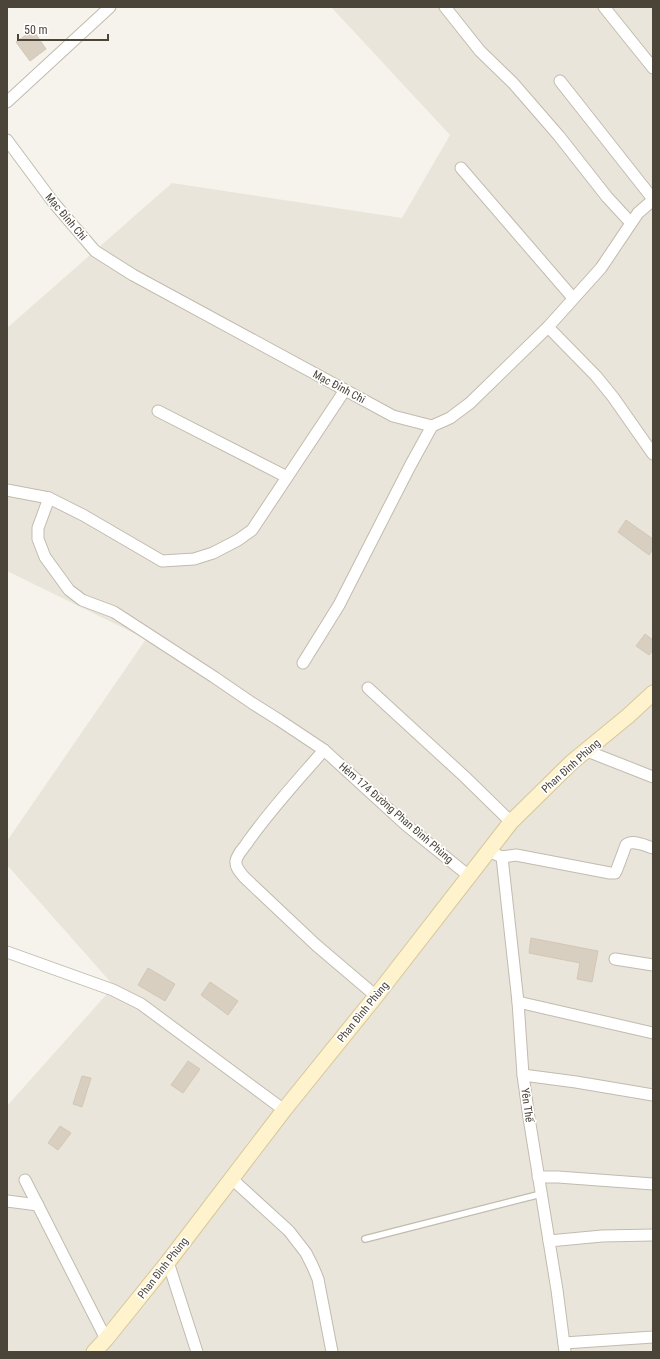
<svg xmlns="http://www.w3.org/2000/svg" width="660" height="1359" font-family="'Roboto Condensed',sans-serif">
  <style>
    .residential { fill: #eae5da }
    .building { fill: #d8cfc1; stroke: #d3c7b4 }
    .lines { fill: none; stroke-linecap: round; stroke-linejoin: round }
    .lane-casing { stroke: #c2bbae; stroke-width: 8 }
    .street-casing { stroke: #c2bbae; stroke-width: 13 }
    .secondary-casing { stroke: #d6c79b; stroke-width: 17 }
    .lane { stroke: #fff; stroke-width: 5.5 }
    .street { stroke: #fff; stroke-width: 11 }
    .secondary { stroke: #fff3cd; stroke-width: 15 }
    .labels { text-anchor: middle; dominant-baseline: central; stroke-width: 3.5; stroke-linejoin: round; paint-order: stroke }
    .street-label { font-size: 11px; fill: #4b4439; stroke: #fff }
  </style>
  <rect width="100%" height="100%" fill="#f6f3ec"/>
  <path class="residential" d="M331,7H653V1352H7V1106L114,986L7,865V841L146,639L7,571V328L172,183L402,218L450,135Z"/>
  <g class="building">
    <path d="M33,30L46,49L30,61L16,42Z"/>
    <path d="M626,520L653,539V549L649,555L618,532Z"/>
    <path d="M645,634L653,640V650L649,655L636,646Z"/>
    <path d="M531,938L598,951L592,982L577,979L580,963L529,953Z"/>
    <path d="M148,968L175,984L165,1001L138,985Z"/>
    <path d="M210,982L238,1001L228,1015L201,995Z"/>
    <path d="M188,1061L200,1069L183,1093L171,1085Z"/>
    <path d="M82,1076L91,1078L82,1107L73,1104Z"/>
    <path d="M60,1126L71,1133L58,1150L48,1143Z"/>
  </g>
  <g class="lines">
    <defs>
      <path id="lane" d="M365,1239L541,1194"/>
      <g id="street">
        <path d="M445,7L480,51L513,83L559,136L607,197L631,223"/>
        <path d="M604,7L653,68"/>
        <path d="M560,81L653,199"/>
        <path d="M7,102L110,7"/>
        <path d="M7,140L53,202L95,251L133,275L393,416L432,426L450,418L470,403L548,327L601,268L638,213L653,200"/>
        <path d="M461,168L573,298"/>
        <path d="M548,327L596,376L613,397L653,454"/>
        <path d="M158,411L287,477"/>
        <path d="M7,490L49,498L83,515L162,561L194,559L213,553L238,540L252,530L345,390"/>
        <path d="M49,498L38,528V539L45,557L69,590L82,600L114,612L214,677L252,703L279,720L324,750L406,825L469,876"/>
        <path d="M303,663L339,605L410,466L432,426"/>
        <path d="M368,688L465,777L511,822"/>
        <path d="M324,750C298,780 270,810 247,843C244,848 237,854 236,861C235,867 240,872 244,877L316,945L376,996"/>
        <path d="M587,751L653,777"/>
        <path d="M495,854L502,857L516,855L610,873H615L617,869L626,845C633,839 645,846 653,848"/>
        <path d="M502,857L518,1002L523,1075L529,1118L557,1290L565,1352"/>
        <path d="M7,952L113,990L141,1004L284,1110"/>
        <path d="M615,959L653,965"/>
        <path d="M518,1002L653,1033"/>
        <path d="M523,1075L576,1082L653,1095"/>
        <path d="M538,1177H558L653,1184"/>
        <path d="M232,1179L289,1231L306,1253L313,1267L318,1279L332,1352"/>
        <path d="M25,1180L106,1339"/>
        <path d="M7,1201L38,1205"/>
        <path d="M549,1241L602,1236L653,1235"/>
        <path d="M168,1262L197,1352"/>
        <path d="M564,1343L653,1337"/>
      </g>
      <path id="secondary" d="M94,1352L106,1339L168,1262L284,1110L376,996L511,822L572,762L628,716L653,693"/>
    </defs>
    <use href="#lane" class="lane-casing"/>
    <use href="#street" class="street-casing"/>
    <use href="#secondary" class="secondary-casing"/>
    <use href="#lane" class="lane"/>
    <use href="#street" class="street"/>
    <use href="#secondary" class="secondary"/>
  </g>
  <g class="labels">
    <g class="street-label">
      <text transform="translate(66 217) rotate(50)">Mạc Đỉnh Chi</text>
      <text transform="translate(339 387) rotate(28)">Mạc Đỉnh Chi</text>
      <text transform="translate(571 766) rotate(-42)">Phan Đình Phùng</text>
      <text transform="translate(396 813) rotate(41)">Hẻm 174 Đường Phan Đình Phùng</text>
      <text transform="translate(363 1012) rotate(-51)">Phan Đình Phùng</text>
      <text transform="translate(527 1105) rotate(82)">Yên Thế</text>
      <text transform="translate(163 1268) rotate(-52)">Phan Đình Phùng</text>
    </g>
  </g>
  <rect width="660" height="1359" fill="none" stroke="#4b4439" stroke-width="16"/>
  <path d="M18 34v6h90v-6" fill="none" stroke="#4b4439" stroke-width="2"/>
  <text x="24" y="34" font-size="12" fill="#4b4439" stroke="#ffffff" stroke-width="3" paint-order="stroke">50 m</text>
</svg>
